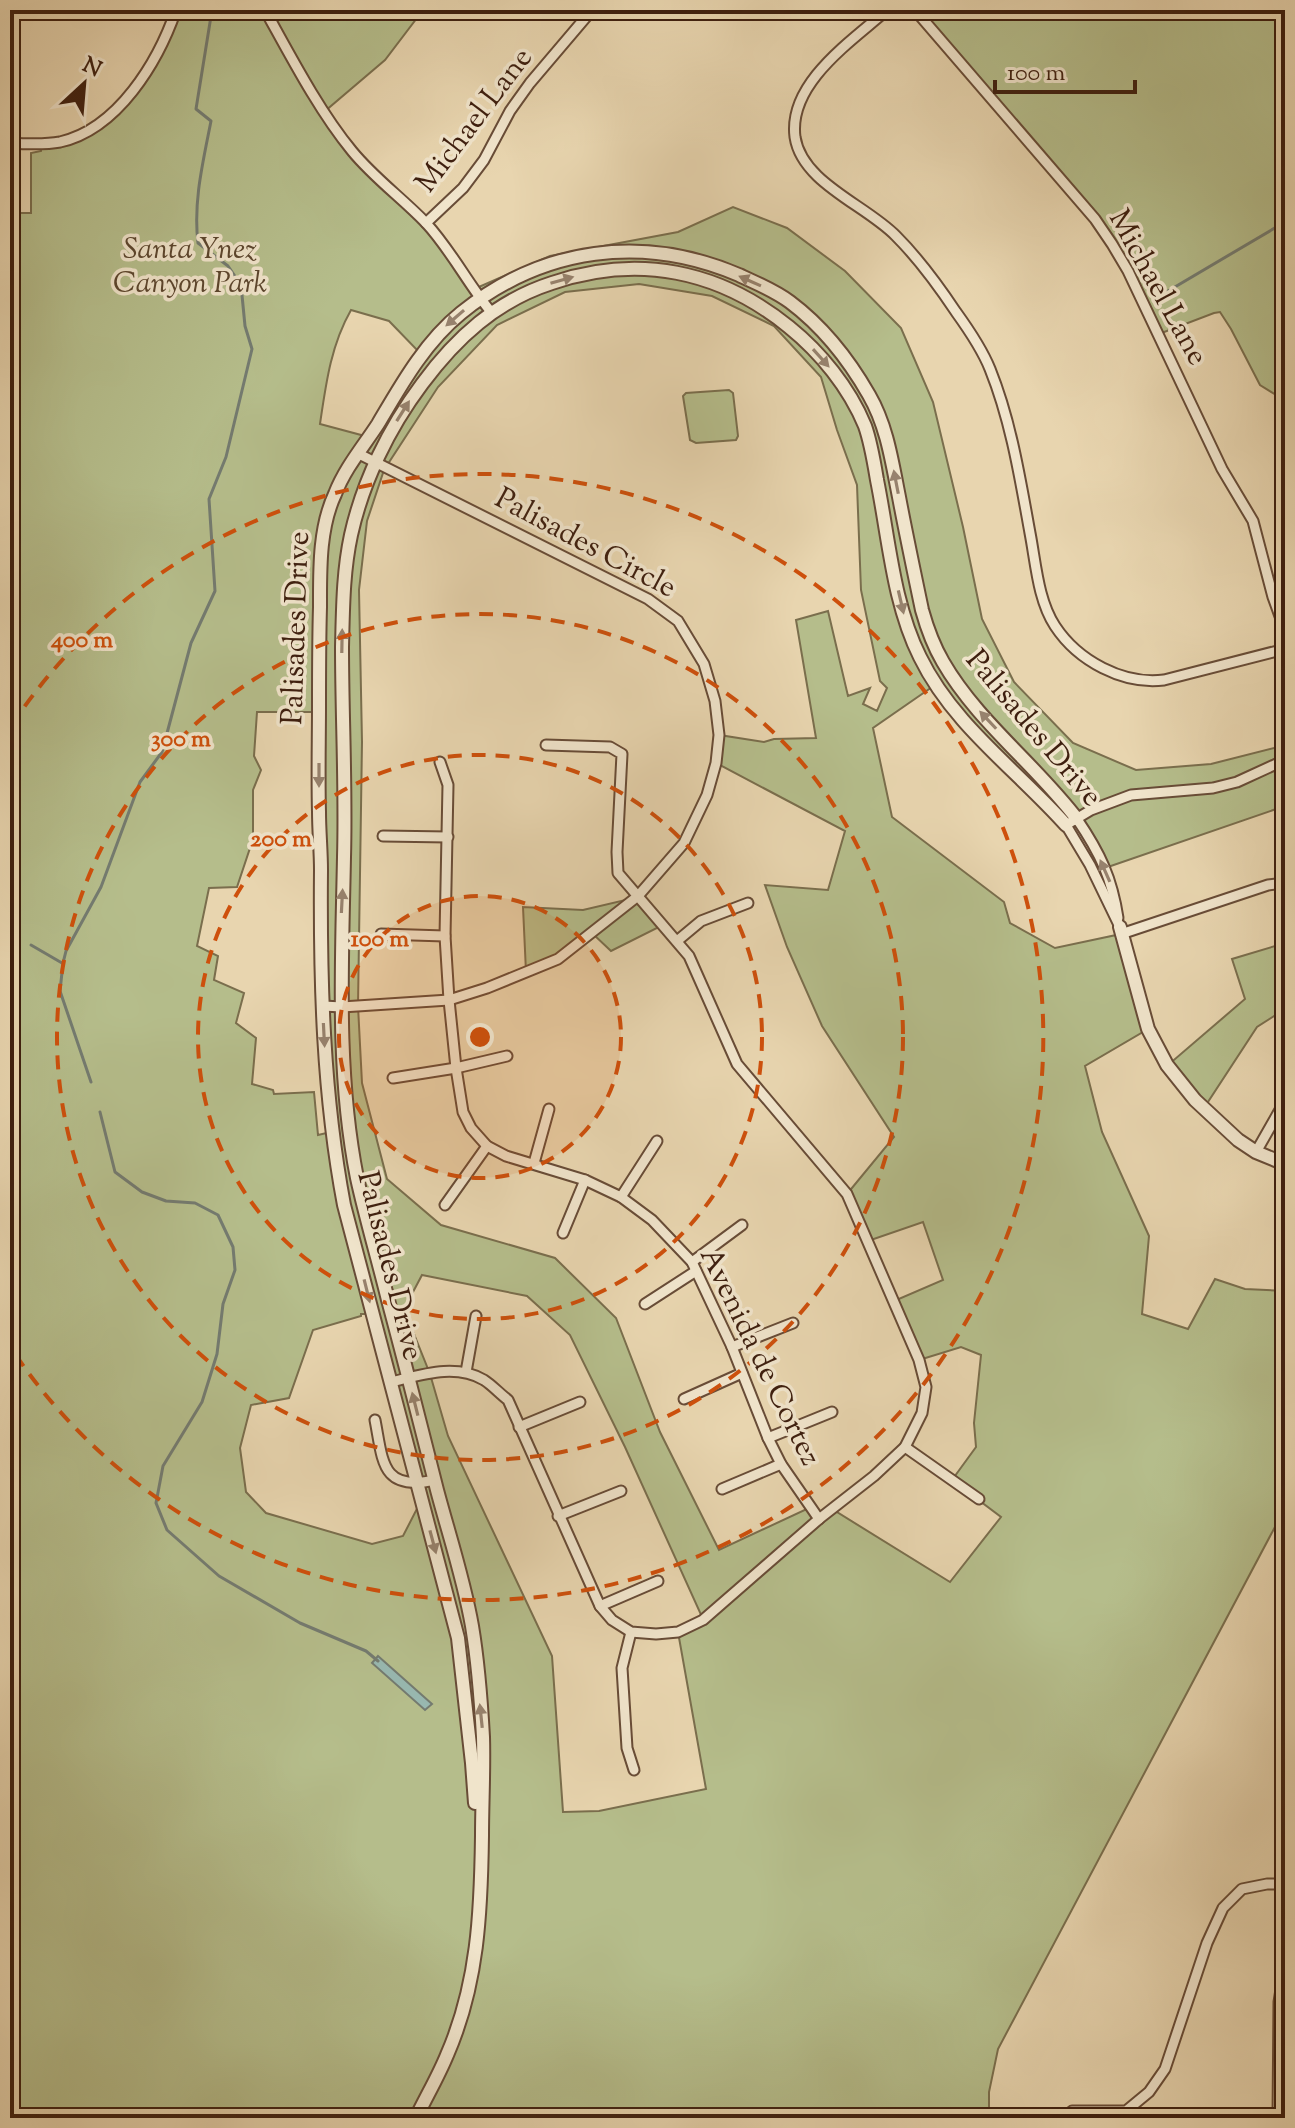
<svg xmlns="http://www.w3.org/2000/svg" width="1295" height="2128" font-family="'Sorts Mill Goudy',serif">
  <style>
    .green { fill: #b5bd8b; stroke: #7a6e4d; stroke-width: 2; fill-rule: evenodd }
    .water { fill: #98b8b0; stroke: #747b70; stroke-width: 2 }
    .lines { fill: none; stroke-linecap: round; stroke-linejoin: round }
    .stream { stroke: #747b70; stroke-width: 3 }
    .minor-casing { stroke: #684c37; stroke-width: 13 }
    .tertiary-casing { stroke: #684c37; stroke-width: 16 }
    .minor { stroke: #f0e4cb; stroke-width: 9 }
    .tertiary { stroke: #f0e4cb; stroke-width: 12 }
    .oneway { fill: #97826d }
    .ring { fill: none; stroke: #ce500c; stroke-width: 4; stroke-dasharray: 14 10 }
    .labels { text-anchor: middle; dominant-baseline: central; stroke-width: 7; stroke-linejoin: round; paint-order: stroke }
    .street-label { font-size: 30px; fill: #3e1f0f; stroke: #f0e4cb }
    .park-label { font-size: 30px; font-style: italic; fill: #5c462e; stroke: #f0e4cb }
    .centre { fill: #ce500c; stroke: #f0e4cb; stroke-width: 4 }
    .ring-label { font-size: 24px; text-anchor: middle; font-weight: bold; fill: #ce500c; stroke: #f0e4cb; stroke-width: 7; stroke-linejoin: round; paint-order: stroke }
  </style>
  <rect width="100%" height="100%" fill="#e8d5af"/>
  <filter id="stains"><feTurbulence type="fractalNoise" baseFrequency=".0025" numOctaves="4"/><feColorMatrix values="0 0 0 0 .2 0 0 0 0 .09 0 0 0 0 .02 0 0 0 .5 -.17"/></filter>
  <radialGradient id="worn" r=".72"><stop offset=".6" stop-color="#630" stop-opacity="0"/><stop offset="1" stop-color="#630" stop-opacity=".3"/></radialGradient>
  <g class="green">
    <path d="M174,10H423L385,60L324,112L376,182L424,225L472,290L550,256L678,232L733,207L787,228L845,271L901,328L933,402L963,527L982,619L1014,682L1073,743L1136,770L1211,764L1278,747L1285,752V806L1105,868L1077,820L1066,825L935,685L873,728L892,817L1004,902L1010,923L1055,948L1121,934L1148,1029L1085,1066L1102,1132L1149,1236L1142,1314L1188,1329L1215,1279L1245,1289L1285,1291V1508L998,2049L989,2092V2118H10V213H31V153L41,151V144C52,141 66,139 77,134C127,111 151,57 174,10ZM639,284L712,296L774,326L821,377L837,430L857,485L861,590L880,681L887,688L877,711L863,704L870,688L848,696L828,611L796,620L816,738L774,739L764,742L719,735L716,763L845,831L828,890L765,885L787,947L822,1026L894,1137L847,1194L868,1241L923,1222L943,1280L894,1301L919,1360L961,1347L981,1355L974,1423L976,1447L952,1480L1001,1517L950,1582L832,1509L819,1519L811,1507L719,1550L660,1432L616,1318L555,1258L441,1225L387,1179L362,1083L358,1006L362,742L359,590L367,521L384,470L438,387L497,325L565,292ZM351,310L389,321L421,354L365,436L320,424C326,383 331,345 351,310ZM257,712H323L326,1075L331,1132L318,1135L314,1092L274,1094L273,1090L252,1084L256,1038L236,1023L244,993L214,980L218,956L197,946L209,888L237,887L253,839V790L261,770L254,756ZM422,1275L527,1296L570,1335L625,1447L703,1619L678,1632L706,1789L599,1811L563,1812L552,1656L448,1436L430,1374L404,1309ZM361,1314H373L422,1499L403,1536L372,1544L266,1513L246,1492L240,1448L251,1405L289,1398L313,1330L361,1316Z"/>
    <path d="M915,10H1285V404L1276,395L1260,385L1231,329L1220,312L1214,313L1159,334L1112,244Z"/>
    <path d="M729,390L733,393L738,436L736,440L696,443L690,440L683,396L686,393Z"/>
    <path d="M638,897L663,925L611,951L592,933L558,959L526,972L523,907L583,910Z"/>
    <path d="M1285,943V1009L1257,1027L1204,1108L1168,1065L1245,999L1232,959Z"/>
  </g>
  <path class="water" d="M378,1656L432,1704L425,1710L372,1663Z"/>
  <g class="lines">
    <g class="stream">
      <path d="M1163,294L1285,222"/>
      <path d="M10,932L17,937"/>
      <path d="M31,945L62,963"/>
      <path d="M91,1082L60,991L63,963L66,951L101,887L140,782L162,752L191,643L215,591L209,499L226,457L252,349L245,326L241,285L228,266L198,243C193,202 203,162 211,121L196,109L212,10"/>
      <path d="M100,1112L115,1172L142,1192L166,1201L195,1203L218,1215L233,1247L235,1270L223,1304L217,1354L202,1402L163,1466L156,1503L167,1530L219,1576L300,1623L366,1651L378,1661"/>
    </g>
    <defs>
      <g id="minor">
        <path d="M265,10C290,55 319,111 352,151C374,178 402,198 426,223C451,250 468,284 491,312"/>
        <path d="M887,10C852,41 788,83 795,137C802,183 866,205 896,236C919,259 938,285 956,312C969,330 982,349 990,369C1011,421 1020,478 1030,533C1036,564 1038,600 1055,626C1078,661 1123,685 1164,680L1285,649"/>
        <path d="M915,10L1095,219L1112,244L1128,271L1222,469L1253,521L1273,597L1285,630"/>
        <path d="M10,143C26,144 44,145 60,142C118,129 158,62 176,10"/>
        <path d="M426,223L463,188L484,160L510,111L530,83L592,10"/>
        <path d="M440,762L448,785L445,936L449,1000L456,1068L463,1112L471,1128L487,1146L506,1156L585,1180L621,1197L652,1220L692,1262L732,1347L768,1438L781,1464L819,1519"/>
        <path d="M1077,819C1100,853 1112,878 1118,918"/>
        <path d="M383,836L448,837"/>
        <path d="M1120,927L1090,865L1066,825L1091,810L1131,795L1213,788L1237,782L1285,760"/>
        <path d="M381,934L445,936"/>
        <path d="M1121,934L1268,885L1284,883"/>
        <path d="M677,941L701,921L748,903"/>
        <path d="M323,1006L342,1007L449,1000L487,988L558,959L638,896L684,843L707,795L716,763L719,735L715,701L704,664L678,621L648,599L357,453"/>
        <path d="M393,1078L456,1068L507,1056"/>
        <path d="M1256,1152L1285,1101"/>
        <path d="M534,1163L549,1109"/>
        <path d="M621,1197L657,1141"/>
        <path d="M445,1205L487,1146"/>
        <path d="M563,1233L585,1180"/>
        <path d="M692,1262L742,1225"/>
        <path d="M645,1304L696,1271"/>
        <path d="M732,1347L793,1323"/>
        <path d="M466,1372L476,1316"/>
        <path d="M391,1382C421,1375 455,1363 484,1380C492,1385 500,1394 508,1400L600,1606L612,1620L631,1632L656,1634L678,1632L703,1620L819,1519L874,1476L905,1447L922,1413L926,1387L919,1360L847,1194L737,1064L689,956L618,873L617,852L622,754L610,747L546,745"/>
        <path d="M684,1399L742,1373"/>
        <path d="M375,1420C383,1461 381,1492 435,1480"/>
        <path d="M519,1427L580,1402"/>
        <path d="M768,1438L832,1412"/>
        <path d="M905,1447L979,1499"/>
        <path d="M722,1489L781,1464"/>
        <path d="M558,1516L621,1491"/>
        <path d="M600,1606L658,1581"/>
        <path d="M631,1632L622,1668L627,1748L634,1770"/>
        <path d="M1072,2111H1126L1149,2092L1165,2069L1207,1943L1223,1908L1242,1889L1267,1884H1285"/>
        <path d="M1278,2118L1279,2002L1285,1964"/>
      </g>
      <g id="tertiary">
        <path d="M1120,927L1148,1029L1167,1065L1195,1100L1238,1140L1256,1152L1285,1164"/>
        <path d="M475,1803L472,1763L458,1638L344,1205C323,1094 320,982 321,870C321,851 319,831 319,812C318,777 319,741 319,705C319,673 319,640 320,607C320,570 319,528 335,494C345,468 363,447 378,424C401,385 425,342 461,313C543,247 643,234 739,275C756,283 774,290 790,302C822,326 849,360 869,395C887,426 892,462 899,497C906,534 914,572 922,610C927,628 933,645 943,662C977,721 1036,765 1077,819"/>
        <path d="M416,2118C426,2097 438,2077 447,2055C478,1984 481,1912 482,1836C482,1803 484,1770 483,1737C481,1701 478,1662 472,1626C464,1580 449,1535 437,1490C421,1427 405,1363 388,1300C378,1259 366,1219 357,1178C336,1072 342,964 344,857C346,787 342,717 342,647C343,609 343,572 351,535C363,481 389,428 422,384C456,338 496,301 552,283C638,254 719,270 789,327C820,352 849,387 865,426C871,443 874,462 877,480C889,539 893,603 920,657C953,725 1017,770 1066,825"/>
      </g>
    </defs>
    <use href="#minor" class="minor-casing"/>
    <use href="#tertiary" class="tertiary-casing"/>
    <use href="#minor" class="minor"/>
    <use href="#tertiary" class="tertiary"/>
  </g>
  <defs><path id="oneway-solid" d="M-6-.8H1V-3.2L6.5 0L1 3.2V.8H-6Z" transform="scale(2)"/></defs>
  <g class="oneway">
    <use href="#oneway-solid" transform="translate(562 280) rotate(-16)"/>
    <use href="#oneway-solid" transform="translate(750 281) rotate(-156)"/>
    <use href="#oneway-solid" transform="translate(455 318) rotate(139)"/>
    <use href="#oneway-solid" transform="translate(821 358) rotate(48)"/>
    <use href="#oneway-solid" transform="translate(403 411) rotate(-58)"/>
    <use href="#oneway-solid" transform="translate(896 482) rotate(-101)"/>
    <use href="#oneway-solid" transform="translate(901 602) rotate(77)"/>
    <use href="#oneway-solid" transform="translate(342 641) rotate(-89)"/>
    <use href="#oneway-solid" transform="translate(988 720) rotate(-133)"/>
    <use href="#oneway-solid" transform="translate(319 775) rotate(90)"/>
    <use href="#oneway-solid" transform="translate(1105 871) rotate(-114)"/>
    <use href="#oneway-solid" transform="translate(342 901) rotate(-87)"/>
    <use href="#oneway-solid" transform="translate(324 1035) rotate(87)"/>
    <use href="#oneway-solid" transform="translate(367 1291) rotate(76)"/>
    <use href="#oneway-solid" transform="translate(415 1404) rotate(-104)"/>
    <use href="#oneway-solid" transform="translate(433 1542) rotate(75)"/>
    <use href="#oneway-solid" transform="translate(481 1716) rotate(-96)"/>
  </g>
  <circle cx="480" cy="1037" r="141" fill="#ce500c" fill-opacity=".12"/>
  <g class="ring">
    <circle cx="480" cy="1037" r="141"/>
    <circle cx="480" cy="1037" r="282"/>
    <circle cx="480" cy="1037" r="423"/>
    <path d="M11 726A563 563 0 1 1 11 1348"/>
  </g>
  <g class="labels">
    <g class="street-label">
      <text transform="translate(475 121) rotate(-53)">Michael Lane</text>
      <text transform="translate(1157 288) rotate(61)">Michael Lane</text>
      <text transform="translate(585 544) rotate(28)">Palisades Circle</text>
      <text transform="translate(297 628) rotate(-88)">Palisades Drive</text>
      <text transform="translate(1033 729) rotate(50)">Palisades Drive</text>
      <text transform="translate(389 1266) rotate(76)">Palisades Drive</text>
      <text transform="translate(759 1357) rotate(64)">Avenida de Cortez</text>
    </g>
    <g class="park-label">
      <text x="190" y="250">Santa Ynez<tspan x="190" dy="34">Canyon Park</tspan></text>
    </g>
  </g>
  <circle cx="480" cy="1037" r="12" class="centre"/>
  <g class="ring-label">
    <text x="82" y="647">400 m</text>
    <text x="181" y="746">300 m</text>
    <text x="281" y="846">200 m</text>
    <text x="380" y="946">100 m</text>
  </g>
  <rect width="1295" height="2128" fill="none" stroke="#e8d5af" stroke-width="40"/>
  <rect x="12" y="12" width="1271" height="2104" fill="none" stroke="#3e1f0f" stroke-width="4"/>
  <rect x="20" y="20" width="1255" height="2088" fill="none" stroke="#3e1f0f" stroke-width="2"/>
  <g transform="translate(84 84) rotate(26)" stroke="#f0e4cb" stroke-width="6" paint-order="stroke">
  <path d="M0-6L14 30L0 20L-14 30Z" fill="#3e1f0f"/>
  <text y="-12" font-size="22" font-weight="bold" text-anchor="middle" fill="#3e1f0f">N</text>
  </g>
  <path d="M995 80v12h140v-12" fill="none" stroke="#3e1f0f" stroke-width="4"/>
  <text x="1007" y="80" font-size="24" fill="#3e1f0f" stroke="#f0e4cb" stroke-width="6" paint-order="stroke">100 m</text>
  <rect width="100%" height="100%" filter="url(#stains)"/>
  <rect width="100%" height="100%" fill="url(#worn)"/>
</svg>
